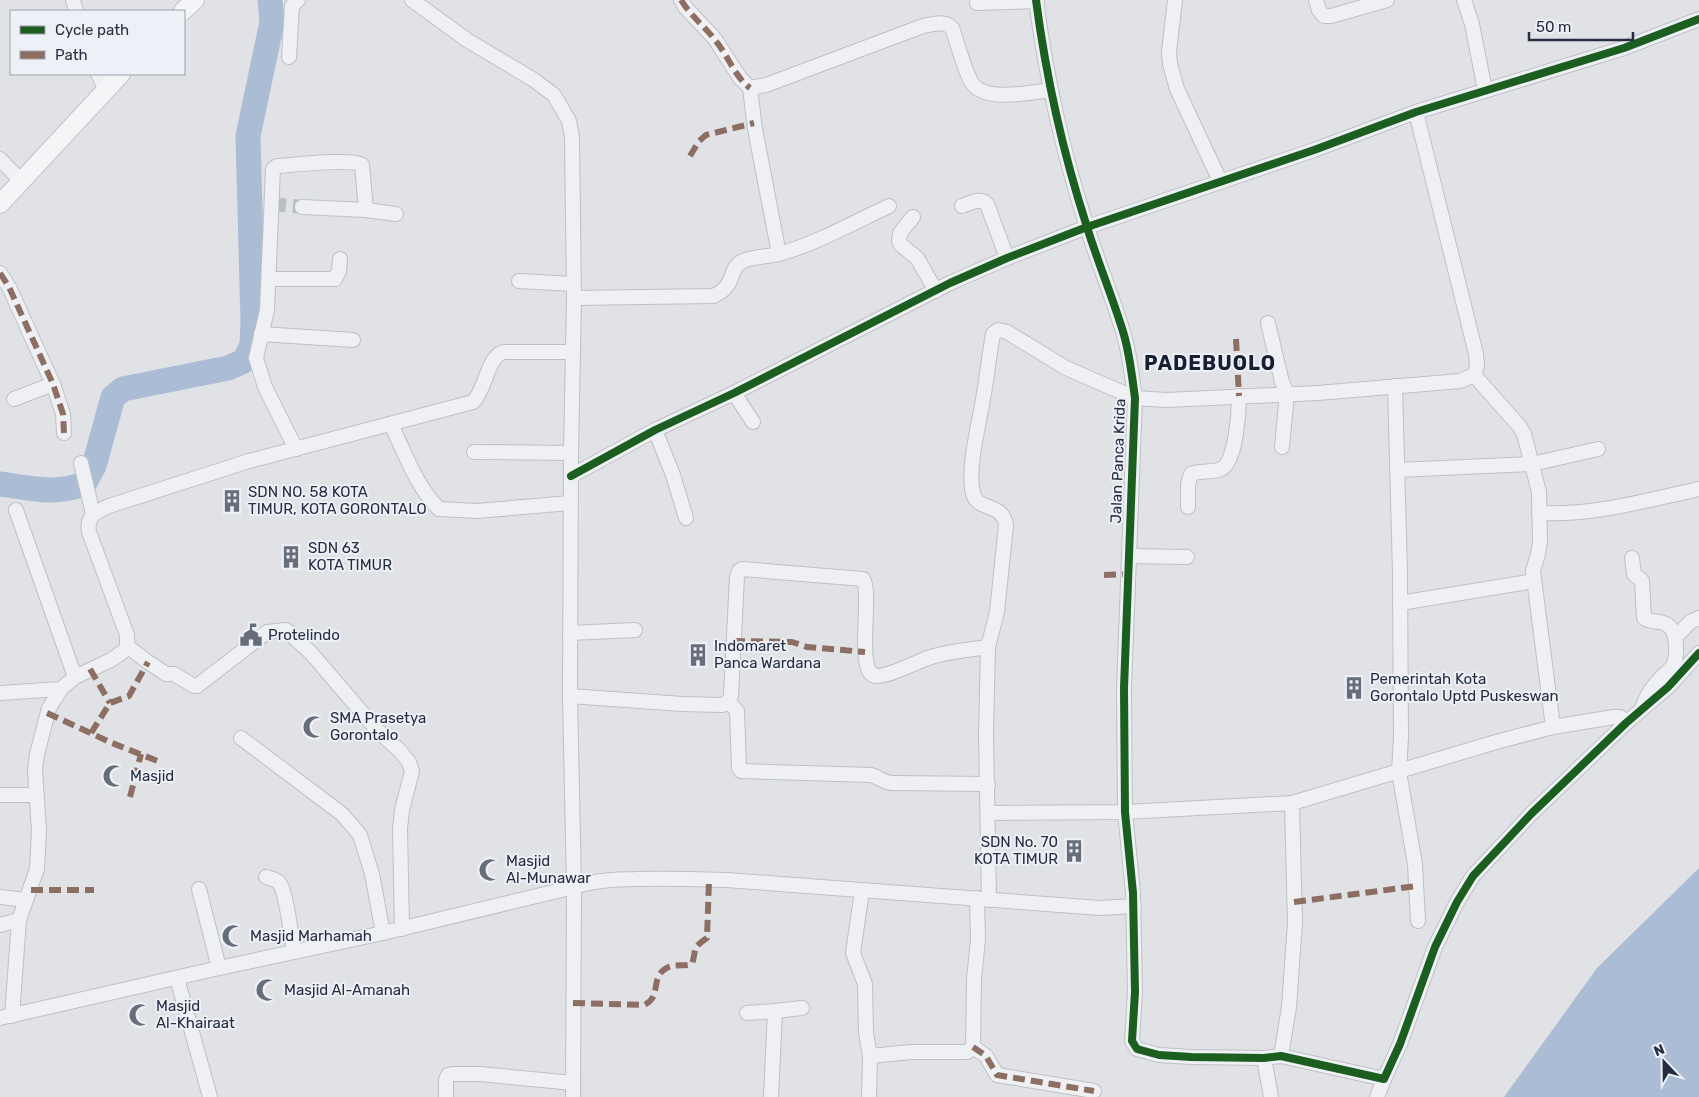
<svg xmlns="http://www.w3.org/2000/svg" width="1699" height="1097" font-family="Rubik,sans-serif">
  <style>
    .water { fill: #abbdd4 }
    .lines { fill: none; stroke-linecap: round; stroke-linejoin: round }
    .river { stroke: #abbdd4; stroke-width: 25 }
    .minor-tunnel { stroke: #bbbec5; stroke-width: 14; stroke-dasharray: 14 7; stroke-linecap: butt }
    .minor-casing { stroke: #bec0c4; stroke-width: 16 }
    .major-casing { stroke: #bcbfc4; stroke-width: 20 }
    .minor { stroke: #eff0f3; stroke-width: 14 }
    .major { stroke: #f4f5f6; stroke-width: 18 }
    .quiet { stroke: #8d6e63; stroke-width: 6; stroke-dasharray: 12 6; stroke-linecap: butt }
    .cycleway-casing { stroke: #edf0f6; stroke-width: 11 }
    .cycleway { stroke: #1b5e20; stroke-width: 8 }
    .labels { text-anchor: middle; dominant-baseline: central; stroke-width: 4; stroke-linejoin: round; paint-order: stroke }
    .street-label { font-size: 15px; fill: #252e41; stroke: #edf0f6 }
    .poi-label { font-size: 15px; fill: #252e41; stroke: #edf0f6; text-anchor: start }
    .district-label { font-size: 20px; font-weight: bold; letter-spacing: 1px; fill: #171f32; stroke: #edf0f6 }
  </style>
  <rect width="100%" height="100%" fill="#e0e2e6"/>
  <path class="water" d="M1699,868V1097H1504L1597,968Z"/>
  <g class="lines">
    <path class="river" d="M0,484C31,488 53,495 84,484L94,466L113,397L123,389L228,368L244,361L252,345L253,322L248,136L272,22L270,0"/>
    <path class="minor-tunnel" d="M272,204L302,207"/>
    <defs>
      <g id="minor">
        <path d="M73,0L76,11"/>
        <path d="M412,0L467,40L534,80L554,95L569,121L572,137L574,298L571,453L570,696L574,887L573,1097"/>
        <path d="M681,0L686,8L715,39L740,78L750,88L755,129L779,254"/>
        <path d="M1036,0C1046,77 1063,153 1087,227C1098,263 1113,298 1124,335C1130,356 1132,377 1135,398L1124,688L1125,812L1133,893L1135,992L1132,1041L1137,1049L1159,1055L1191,1057L1264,1058L1281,1056L1384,1079L1400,1044L1435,947L1457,902L1473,876L1531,814L1626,723L1668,687L1699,653"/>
        <path d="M1175,0L1169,52L1170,64L1177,89L1220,181"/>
        <path d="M1316,0L1319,10L1324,16H1331L1387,0"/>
        <path d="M1464,0L1472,24L1485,90"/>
        <path d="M977,3L1037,1"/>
        <path d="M289,57L292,6L298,0"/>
        <path d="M98,74L106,90"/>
        <path d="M750,88L766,85L923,26C933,24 944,20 952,28C957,41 965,73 972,83C985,103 1031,92 1051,90"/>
        <path d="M0,159L22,182"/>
        <path d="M962,206C971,203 979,197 987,204L1007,258"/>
        <path d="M366,210L396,214"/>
        <path d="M913,217L900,233L899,241L901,245L917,258L936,291"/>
        <path d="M0,273L9,287L53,384L63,414L64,433"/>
        <path d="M269,279H335L339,271L340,259"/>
        <path d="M519,281L573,284"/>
        <path d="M574,298L713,296C737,286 728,269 741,262C752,256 767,257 779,254C815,244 855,222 889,206"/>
        <path d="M1268,323L1282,382L1287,393L1282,447"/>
        <path d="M261,334L353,340"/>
        <path d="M1474,375L1520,427L1524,434L1539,492L1540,542L1538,554L1533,571L1553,727"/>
        <path d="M1395,386L1400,573L1401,737L1399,772L1415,864L1418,921"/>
        <path d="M734,393L753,422"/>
        <path d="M14,399L53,384"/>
        <path d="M391,424C405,453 416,486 439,509L477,511L570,503"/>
        <path d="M655,430L673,475L686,518"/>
        <path d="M296,449L265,387L256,358L267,310L273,169L277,166C293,165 352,158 362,165L366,210L302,207"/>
        <path d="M474,452L571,453"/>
        <path d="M81,463L93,514"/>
        <path d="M1397,470L1532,464L1598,449"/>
        <path d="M571,476L655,430L734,393L950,283L1007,258L1087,227L1314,150L1416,112L1624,48L1699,19"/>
        <path d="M1188,507V484L1191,474C1200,470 1212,473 1221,469C1236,463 1239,411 1239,396"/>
        <path d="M16,510L75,677"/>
        <path d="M1539,513C1593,516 1647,500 1699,489"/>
        <path d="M1129,556L1187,557"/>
        <path d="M1632,558L1634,574L1642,581L1644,618C1651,623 1663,620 1669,626C1678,634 1678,658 1672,667C1670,670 1666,673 1663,676C1653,686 1647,694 1642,708"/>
        <path d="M1400,603L1534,581"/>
        <path d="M570,633L635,630"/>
        <path d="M1675,638L1690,622L1699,618"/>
        <path d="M127,646L148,662L166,674H174L194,686H197L267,632L286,630L311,653L377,730L399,750L409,762L412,771L402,810L400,829L402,929"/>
        <path d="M0,693L61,689L75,677L111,660L124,651L127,646V635L89,532C86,516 96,512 109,506L249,461L473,402C486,389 487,358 503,352H572"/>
        <path d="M570,696L682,704L722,705L729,702L731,695L737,577L739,571L742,569L863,579C873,594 854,676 877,676C890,676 918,661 931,657C950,651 969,650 988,647"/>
        <path d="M729,702L737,711L739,768L741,771L871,775C879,777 884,783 892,783L988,784"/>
        <path d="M241,738L342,814L360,835L372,874L383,933"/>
        <path d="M0,795H36"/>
        <path d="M988,813L1125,812L1292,803L1496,742L1553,727L1614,717H1620L1626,723"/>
        <path d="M266,877C272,879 277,879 280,884C287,895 291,937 294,952"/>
        <path d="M199,889L219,968"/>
        <path d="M862,891L853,953L865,984L866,1033L870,1056"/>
        <path d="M0,897L26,900"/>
        <path d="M989,900L986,733L988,647L997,612L1006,525C1003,502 977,512 973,493C967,469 979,424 983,399C987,377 989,356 993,334L998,330L1007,332L1066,368L1135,398L1166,400L1318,393L1460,381L1474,375L1477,366L1476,354L1416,112"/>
        <path d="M0,925L19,920"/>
        <path d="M177,978L210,1097"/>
        <path d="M747,1013L775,1011"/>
        <path d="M12,1016L19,920L37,869L39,831L35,770L37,754L49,708L61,689"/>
        <path d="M0,1018L219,968L383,933L574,887C595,880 615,879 636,879C667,878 696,879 727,880L1100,908L1134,906"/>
        <path d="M973,1047L986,1056L997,1075L1094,1091"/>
        <path d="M1281,1056L1289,1007L1295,923L1292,803"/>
        <path d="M1264,1058L1271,1097"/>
        <path d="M446,1097V1080L448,1075L452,1074H480L573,1083"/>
        <path d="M771,1097L775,1011L802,1008"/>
        <path d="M869,1097L870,1056L911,1052H967L973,1047L974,979L978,939L977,898"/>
        <path d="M1377,1097L1384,1079"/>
      </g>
      <g id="major">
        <path d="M183,11L195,0"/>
        <path d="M0,204L121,74"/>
      </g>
    </defs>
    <use href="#minor" class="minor-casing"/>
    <use href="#major" class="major-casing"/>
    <use href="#minor" class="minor"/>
    <use href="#major" class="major"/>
    <g class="quiet">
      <path d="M681,0C691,16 705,27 716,41C728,56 735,77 750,88"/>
      <path d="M690,156L699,141L706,135L754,123"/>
      <path d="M0,273L9,287L53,384L63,414L64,433"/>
      <path d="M1236,339L1239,396"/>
      <path d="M1104,575L1128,574"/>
      <path d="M733,641L792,642L807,647L865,652"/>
      <path d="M90,669L110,703"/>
      <path d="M47,713L112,743L160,762"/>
      <path d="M91,733L110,703L129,696L148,662"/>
      <path d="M130,797L141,754"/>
      <path d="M31,890H94"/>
      <path d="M1294,902L1417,886"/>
      <path d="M573,1003L644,1005C662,997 650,979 665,969C673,963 683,967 692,964C697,948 691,949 707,938L709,880"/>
      <path d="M973,1047L986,1056L997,1075L1094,1091"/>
    </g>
    <defs>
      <g id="cycleway">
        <path d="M1036,0C1046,77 1063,153 1087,227C1098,263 1113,298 1124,335C1130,356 1132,377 1135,398L1124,688L1125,812L1133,893L1135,992L1132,1041L1137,1049L1159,1055L1191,1057L1264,1058L1281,1056L1384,1079L1400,1044L1435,947L1457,902L1473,876L1531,814L1626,723L1668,687L1699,653"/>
        <path d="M571,476L655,430L734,393L950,283L1007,258L1087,227L1314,150L1416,112L1624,48L1699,19"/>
      </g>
    </defs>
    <use href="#cycleway" class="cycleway-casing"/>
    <use href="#cycleway" class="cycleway"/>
  </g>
  <defs>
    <symbol id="building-bare" viewBox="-9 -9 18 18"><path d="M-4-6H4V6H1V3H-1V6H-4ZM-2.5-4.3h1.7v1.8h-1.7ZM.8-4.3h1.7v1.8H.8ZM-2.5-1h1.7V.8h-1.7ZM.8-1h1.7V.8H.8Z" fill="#666d7b" stroke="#edf0f6" stroke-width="2.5" paint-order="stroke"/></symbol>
    <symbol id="civic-bare" viewBox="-9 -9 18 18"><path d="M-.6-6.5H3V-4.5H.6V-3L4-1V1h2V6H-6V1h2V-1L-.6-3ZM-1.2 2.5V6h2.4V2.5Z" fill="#666d7b" stroke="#edf0f6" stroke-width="2.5" paint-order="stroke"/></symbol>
    <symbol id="mosque-bare" viewBox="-9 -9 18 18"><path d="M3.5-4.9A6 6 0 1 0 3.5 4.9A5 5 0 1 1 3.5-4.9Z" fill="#666d7b" stroke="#edf0f6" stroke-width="2.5" paint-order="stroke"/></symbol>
  </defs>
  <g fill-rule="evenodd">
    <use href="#building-bare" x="216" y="485" width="32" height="32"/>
    <use href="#building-bare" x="275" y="541" width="32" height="32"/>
    <use href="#civic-bare" x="235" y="619" width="32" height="32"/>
    <use href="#building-bare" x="682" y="639" width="32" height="32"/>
    <use href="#building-bare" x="1338" y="672" width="32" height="32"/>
    <use href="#mosque-bare" x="298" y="711" width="32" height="32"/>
    <use href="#mosque-bare" x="98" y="760" width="32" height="32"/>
    <use href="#building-bare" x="1058" y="835" width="32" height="32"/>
    <use href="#mosque-bare" x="474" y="854" width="32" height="32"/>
    <use href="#mosque-bare" x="217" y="920" width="32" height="32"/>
    <use href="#mosque-bare" x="251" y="974" width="32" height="32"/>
    <use href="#mosque-bare" x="124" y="999" width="32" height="32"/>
  </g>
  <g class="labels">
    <g class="street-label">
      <text transform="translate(1118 461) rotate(-88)">Jalan Panca Krida</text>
    </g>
    <g class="poi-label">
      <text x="248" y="492">SDN NO. 58 KOTA<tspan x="248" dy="17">TIMUR, KOTA GORONTALO</tspan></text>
      <text x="308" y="548">SDN 63<tspan x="308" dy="17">KOTA TIMUR</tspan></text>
      <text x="268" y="635">Protelindo</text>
      <text x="714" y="646">Indomaret<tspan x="714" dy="17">Panca Wardana</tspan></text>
      <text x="1370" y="679">Pemerintah Kota<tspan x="1370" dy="17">Gorontalo Uptd Puskeswan</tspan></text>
      <text x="330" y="718">SMA Prasetya<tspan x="330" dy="17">Gorontalo</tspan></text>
      <text x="130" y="776">Masjid</text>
      <text x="1058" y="842" text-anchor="end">SDN No. 70<tspan x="1058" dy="17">KOTA TIMUR</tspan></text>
      <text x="506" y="861">Masjid<tspan x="506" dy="17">Al-Munawar</tspan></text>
      <text x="250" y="936">Masjid Marhamah</text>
      <text x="284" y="990">Masjid Al-Amanah</text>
      <text x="156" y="1006">Masjid<tspan x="156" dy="17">Al-Khairaat</tspan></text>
    </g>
    <g class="district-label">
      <text x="1210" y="363">PADEBUOLO</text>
    </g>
  </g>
  <rect x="10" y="10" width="175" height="65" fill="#edf0f6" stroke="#9da2ae"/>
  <rect x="20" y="26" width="25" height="8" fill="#1b5e20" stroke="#9da2ae"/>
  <text x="55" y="35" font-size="15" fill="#252e41">Cycle path</text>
  <rect x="20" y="51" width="25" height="8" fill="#8d6e63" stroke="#9da2ae"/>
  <text x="55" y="60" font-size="15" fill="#252e41">Path</text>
  <g transform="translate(1664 1062) rotate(338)" stroke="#edf0f6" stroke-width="4" paint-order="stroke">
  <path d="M0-4L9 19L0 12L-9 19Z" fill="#252e41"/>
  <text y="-8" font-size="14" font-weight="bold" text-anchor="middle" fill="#252e41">N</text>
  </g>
  <path d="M1529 32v8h104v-8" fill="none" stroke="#252e41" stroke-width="2.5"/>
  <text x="1536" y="32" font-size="15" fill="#252e41" stroke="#edf0f6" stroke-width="4" paint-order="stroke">50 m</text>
</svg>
